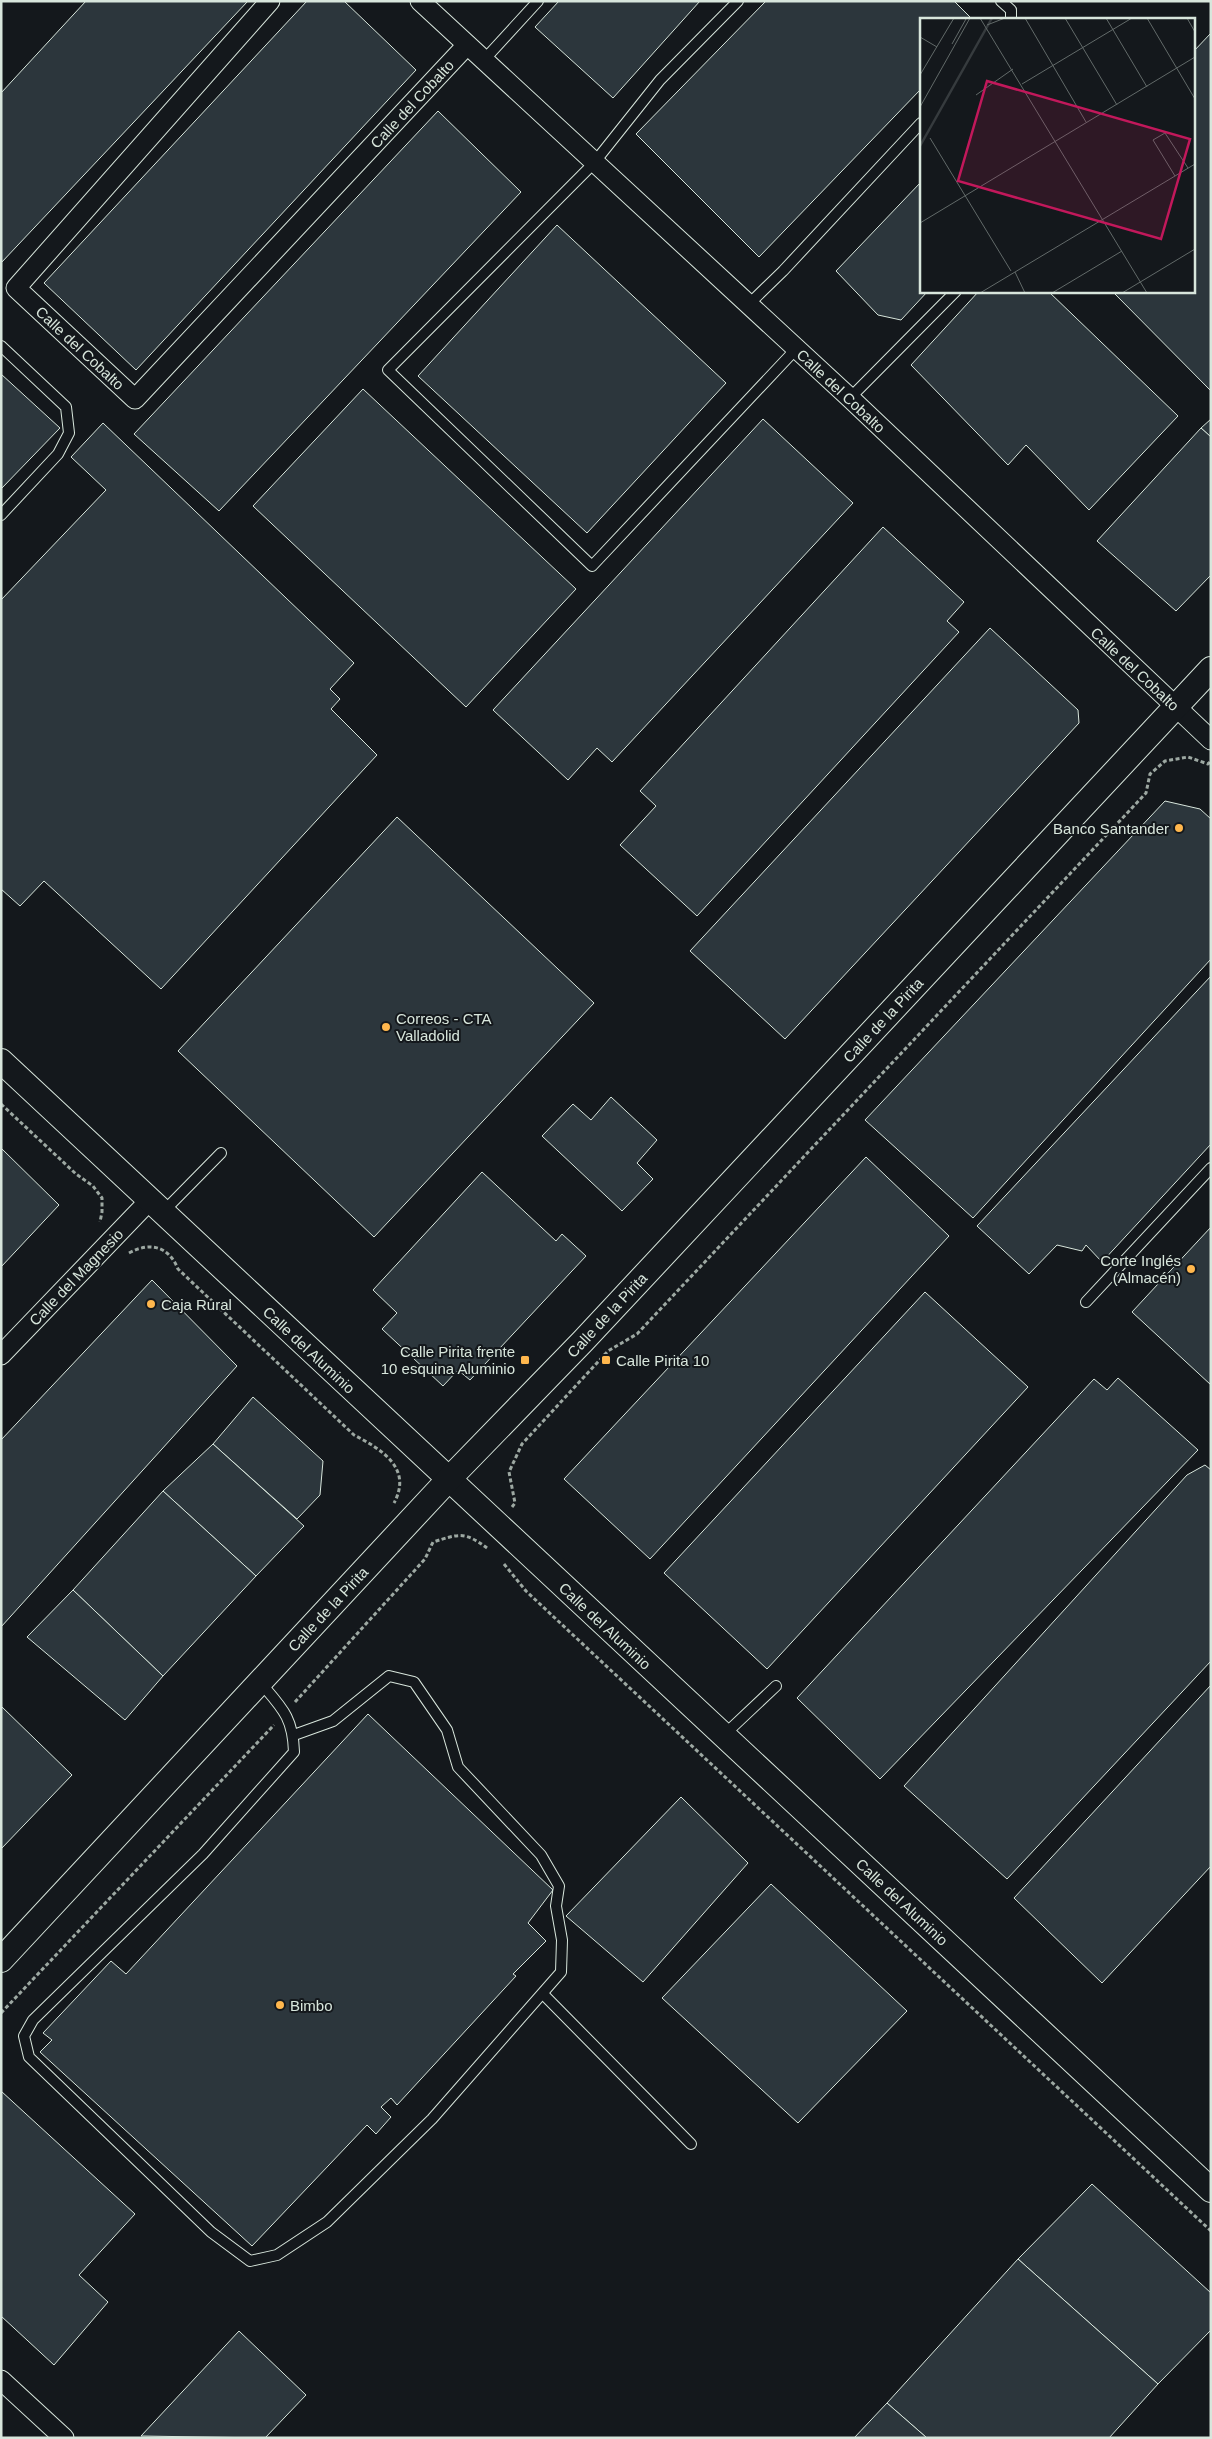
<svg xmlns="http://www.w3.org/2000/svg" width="1212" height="2439" font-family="Arial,sans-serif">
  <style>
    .building { fill: #2c363c; stroke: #d8e6dc }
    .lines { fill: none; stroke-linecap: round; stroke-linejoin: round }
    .service-casing { stroke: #d8e6dc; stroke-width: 12 }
    .minor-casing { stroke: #d8e6dc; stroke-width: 21 }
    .tertiary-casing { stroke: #d8e6dc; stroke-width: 26 }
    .path { stroke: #9da8a2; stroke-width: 3; stroke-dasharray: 4 2.5; stroke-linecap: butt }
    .service { stroke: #14181c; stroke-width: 10 }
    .minor { stroke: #14181c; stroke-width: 19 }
    .tertiary { stroke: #14181c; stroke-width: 24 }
    .poi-dot { fill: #ffb74d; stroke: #14181c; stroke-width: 2 }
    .labels { text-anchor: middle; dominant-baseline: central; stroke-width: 4; stroke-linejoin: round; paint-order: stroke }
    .street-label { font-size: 15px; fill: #d8e6dc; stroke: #14181c }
    .poi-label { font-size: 15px; fill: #d8e6dc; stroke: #14181c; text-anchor: start }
    .inset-river { fill: none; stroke: #363b3e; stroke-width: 2.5 }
    .inset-road { fill: none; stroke: #626a69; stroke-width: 1 }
    .view { fill: #c2185b; fill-opacity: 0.15; stroke: #c2185b; stroke-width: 2.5 }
    .inset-edge { fill: none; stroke: #d8e6dc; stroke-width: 2.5 }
  </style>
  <rect width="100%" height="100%" fill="#14181c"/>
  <g class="building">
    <path d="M86,1H248L1,263V93Z"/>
    <path d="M307,1H344L416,70L136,370L44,283Z"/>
    <path d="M559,1H700L613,98L535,27Z"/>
    <path d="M766,1H954L972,19H921V89L759,257L636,134Z"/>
    <path d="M1211,33V391L1112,291H1193V52Z"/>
    <path d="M438,111L521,192L219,511L134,434Z"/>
    <path d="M921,182V291H928L901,320L878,315L836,271Z"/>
    <path d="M557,225L726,383L587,533L418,376Z"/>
    <path d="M979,291H1048L1178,416L1089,510L1026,445L1008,465L911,365Z"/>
    <path d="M1,374L60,428L1,489Z"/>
    <path d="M363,389L576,589L466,707L253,506Z"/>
    <path d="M763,419L853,503L612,762L597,748L568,780L493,710Z"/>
    <path d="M1211,419V437L1201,428Z"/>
    <path d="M103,423L354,663L330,689L340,699L331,709L377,755L161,989L44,881L20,906L1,889V600L106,490L71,457Z"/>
    <path d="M1201,428L1211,437V575L1176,611L1097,541Z"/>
    <path d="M883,527L964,602L947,621L959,632L697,916L620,845L656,806L640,791Z"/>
    <path d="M990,628L1078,710L1079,723L785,1039L690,951Z"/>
    <path d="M1165,801L1200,809L1211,819V959L973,1218L865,1120Z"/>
    <path d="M397,817L594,1003L374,1237L178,1051Z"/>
    <path d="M1211,976V1144L1102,1262L1086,1245L1082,1251L1057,1245L1029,1274L977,1226Z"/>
    <path d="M611,1097L657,1140L637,1163L653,1179L622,1211L542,1136L573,1104L591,1120Z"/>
    <path d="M1,1148L59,1205L1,1267Z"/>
    <path d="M866,1157L949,1236L650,1559L564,1479Z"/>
    <path d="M482,1172L556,1241L562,1234L586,1256L470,1380L458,1370L443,1386L382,1329L397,1313L373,1290Z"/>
    <path d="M1211,1227V1385L1132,1312Z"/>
    <path d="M152,1280L237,1366L1,1627V1440Z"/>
    <path d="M925,1292L1028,1387L767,1669L664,1573Z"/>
    <path d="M1118,1378L1198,1450L880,1779L797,1698L1094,1379L1107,1390Z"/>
    <path d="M253,1397L323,1461L320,1495L297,1519L213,1444Z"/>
    <path d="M213,1444L304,1526L256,1576L163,1491Z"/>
    <path d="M1205,1465L1211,1470V1661L1007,1879L904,1786L1187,1475Z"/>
    <path d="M163,1491L256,1576L163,1676L73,1590Z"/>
    <path d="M73,1590L163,1676L125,1720L27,1637Z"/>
    <path d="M1211,1685V1866L1102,1983L1014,1898Z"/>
    <path d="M1,1706L72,1775L1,1849Z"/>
    <path d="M368,1714L553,1890L528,1923L546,1941L513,1974L516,1976L397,2105L391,2098L381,2107L391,2117L376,2134L367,2125L252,2246L40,2052L52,2040L43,2033L111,1961L126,1974Z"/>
    <path d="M681,1797L748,1863L643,1982L566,1916Z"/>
    <path d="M771,1884L907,2011L798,2123L662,1998Z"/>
    <path d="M1,2091L135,2214L79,2275L108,2302L54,2365L1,2316Z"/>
    <path d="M1092,2184L1211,2293V2330L1158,2384L1018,2259Z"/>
    <path d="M1018,2259L1158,2384L1109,2438H927L887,2403Z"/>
    <path d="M239,2331L306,2395L265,2438L141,2436Z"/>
    <path d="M887,2403L927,2438H854Z"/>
  </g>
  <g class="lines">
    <defs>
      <g id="service">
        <path d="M738,1L660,80L594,163L388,370L592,566L796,349"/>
        <path d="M1001,1L1011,10V19"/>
        <path d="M484,60L538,1"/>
        <path d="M748,305L783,271L921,123"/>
        <path d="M1,346L66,407L69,433L58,454L1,515"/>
        <path d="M850,398L956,291"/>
        <path d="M163,1212L221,1153"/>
        <path d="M1086,1302L1211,1168"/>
        <path d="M260,1682C282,1708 293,1717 294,1752L203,1854L33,2020L24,2036L29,2057L211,2232L250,2261L277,2255L327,2222L432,2119L561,1972L562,1940L556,1906L559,1886L541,1855L458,1767L447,1730L414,1682L389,1676L333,1721L294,1735"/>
        <path d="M724,1735L776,1686"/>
        <path d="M543,1994L691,2144"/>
      </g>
      <g id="minor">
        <path d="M270,1L16,288L135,399L467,45"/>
        <path d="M420,1L850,398L1211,740"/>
        <path d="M1,1355L150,1200"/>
        <path d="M1,2380L64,2438"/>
      </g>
      <g id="tertiary">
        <path d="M1,1061L1211,2190"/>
        <path d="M1,1960L448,1480L583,1341L1211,669"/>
      </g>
    </defs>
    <use href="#service" class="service-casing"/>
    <use href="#minor" class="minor-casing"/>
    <use href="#tertiary" class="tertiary-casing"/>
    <g class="path">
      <path d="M1,1104L76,1174L93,1186L102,1198V1212L100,1222"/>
      <path d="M129,1253C151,1241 169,1247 178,1269L354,1435C381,1449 413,1468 394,1503"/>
      <path d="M512,1507L515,1503L509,1472L522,1444L608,1351L637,1334L1146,793L1150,774L1165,761L1188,757L1208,764L1211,761"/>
      <path d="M504,1564L526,1591L1211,2231"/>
      <path d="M295,1702L425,1559L433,1542C459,1534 464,1531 487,1548"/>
      <path d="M1,2013L274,1725"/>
    </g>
    <use href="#service" class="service"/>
    <use href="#minor" class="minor"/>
    <use href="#tertiary" class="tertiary"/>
  </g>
  <g class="poi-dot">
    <circle cx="1179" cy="828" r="5"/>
    <circle cx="386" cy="1027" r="5"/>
    <circle cx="1191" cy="1269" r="5"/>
    <circle cx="151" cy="1304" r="5"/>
    <rect x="520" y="1355" width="10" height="10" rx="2.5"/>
    <rect x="601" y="1355" width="10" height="10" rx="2.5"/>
    <circle cx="280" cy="2005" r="5"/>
  </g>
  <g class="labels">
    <g class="street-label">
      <text transform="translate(412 104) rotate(-47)">Calle del Cobalto</text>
      <text transform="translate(80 348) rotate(43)">Calle del Cobalto</text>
      <text transform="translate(841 391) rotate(43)">Calle del Cobalto</text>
      <text transform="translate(1135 669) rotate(43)">Calle del Cobalto</text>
      <text transform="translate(883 1020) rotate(-47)">Calle de la Pirita</text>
      <text transform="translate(76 1277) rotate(-46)">Calle del Magnesio</text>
      <text transform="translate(607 1315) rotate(-47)">Calle de la Pirita</text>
      <text transform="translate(309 1350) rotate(43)">Calle del Aluminio</text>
      <text transform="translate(328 1609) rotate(-47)">Calle de la Pirita</text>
      <text transform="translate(605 1626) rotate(43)">Calle del Aluminio</text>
      <text transform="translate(902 1902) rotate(43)">Calle del Aluminio</text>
    </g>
    <g class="poi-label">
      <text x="1169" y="828" text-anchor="end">Banco Santander</text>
      <text x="396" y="1018">Correos - CTA<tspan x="396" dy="17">Valladolid</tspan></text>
      <text x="1181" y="1260" text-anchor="end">Corte Inglés<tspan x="1181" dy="17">(Almacén)</tspan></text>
      <text x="161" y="1304">Caja Rural</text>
      <text x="515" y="1351" text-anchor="end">Calle Pirita frente<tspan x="515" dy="17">10 esquina Aluminio</tspan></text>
      <text x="616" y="1360">Calle Pirita 10</text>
      <text x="290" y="2005">Bimbo</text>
    </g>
  </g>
  <g transform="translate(920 18)">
    <rect width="275" height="275" fill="#14181c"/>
    <path class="inset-river" d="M0,128L72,0"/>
    <path class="inset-road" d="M60,0L227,275M105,0L166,104M145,0L197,87M186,0L227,69M227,0L275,81M267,0L275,14M67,7L85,0M0,19L17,29M32,26L46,1M0,57L34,0M102,66L212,0M56,77L93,51M0,89L50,0M10,120L91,253M255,158L233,122L245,115L268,150M0,205L275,39M95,254L105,275M60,275L275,146M132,275L202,233M202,275L275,231"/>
    <path class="view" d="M67,63L270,121L241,221L38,163Z"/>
    <rect width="275" height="275" class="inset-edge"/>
  </g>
  <rect width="1212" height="2439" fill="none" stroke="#d8e6dc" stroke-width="5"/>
</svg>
